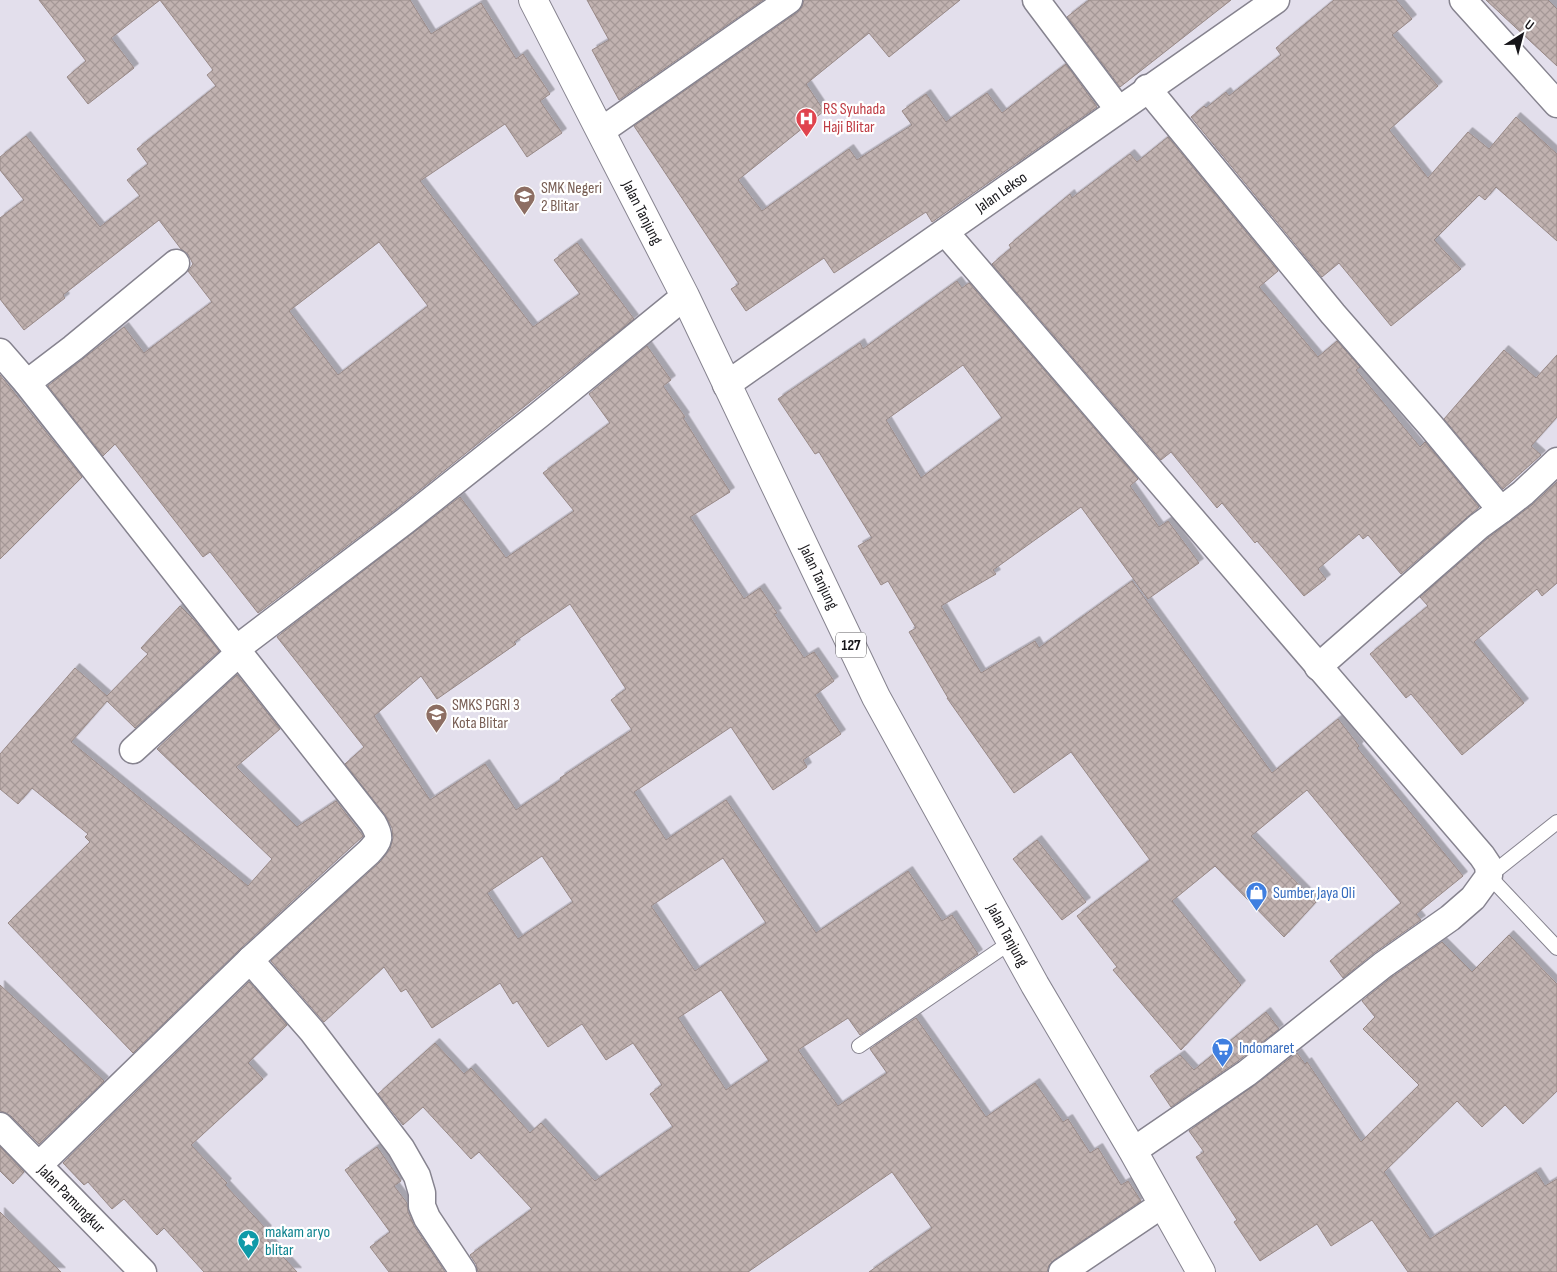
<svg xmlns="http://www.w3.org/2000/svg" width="1557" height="1272" font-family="'Sofia Sans Condensed',sans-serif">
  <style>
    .building { fill: url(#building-cross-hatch); stroke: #988987; fill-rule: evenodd; filter: url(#shadow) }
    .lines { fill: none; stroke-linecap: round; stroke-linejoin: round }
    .service-casing { stroke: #86838f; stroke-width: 16 }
    .minor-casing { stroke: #86838f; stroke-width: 29 }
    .primary-casing { stroke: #86838f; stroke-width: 30 }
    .service { stroke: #fff; stroke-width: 14 }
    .minor { stroke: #fff; stroke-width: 26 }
    .primary { stroke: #fff; stroke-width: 28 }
    .labels { text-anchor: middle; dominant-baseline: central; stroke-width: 4.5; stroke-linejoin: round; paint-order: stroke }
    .shield { fill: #fff; stroke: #5c5b5e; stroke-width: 1 }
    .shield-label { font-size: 15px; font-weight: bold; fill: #161519 }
    .health-label { font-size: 16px; fill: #be3a42; stroke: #fff; text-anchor: start }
    .education-label { font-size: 16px; fill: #785e54; stroke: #fff; text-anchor: start }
    .street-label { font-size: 16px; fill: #161519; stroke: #fff }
    .shop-label { font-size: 16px; fill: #366cbe; stroke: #fff; text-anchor: start }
    .culture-label { font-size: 16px; fill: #0d838f; stroke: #fff; text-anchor: start }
  </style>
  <defs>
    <pattern id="building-cross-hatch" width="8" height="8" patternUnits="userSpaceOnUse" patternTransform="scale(1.25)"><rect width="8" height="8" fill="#c1b2b0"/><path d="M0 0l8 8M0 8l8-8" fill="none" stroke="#a59897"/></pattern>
    <filter id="shadow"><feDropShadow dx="4.5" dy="-4.5" stdDeviation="0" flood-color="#0004"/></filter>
  </defs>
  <rect width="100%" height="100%" fill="#e3dfec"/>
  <g class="building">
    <path d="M39,0H160L111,38L134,68L88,104L67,77L86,61Z"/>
    <path d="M160,0H410L431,34L481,3L516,59L523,54L550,94L540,101L562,133L527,157L505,124L420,181L533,327L580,294L554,260L577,243L634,319L396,509L258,613L210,552L203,557L115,444L103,456L48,386L124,327L144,353L212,302L188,271L193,264L188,254L181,249L159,220L63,295L65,298L24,330L0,299V218L24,200L0,170V157L26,136L100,227L140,196L127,180L148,164L137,149L216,86L207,75L213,70ZM379,242L428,306L338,375L289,311Z"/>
    <path d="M587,0H763L619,100L592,50L609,40Z"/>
    <path d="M804,0H960L889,57L869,33L806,84L824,111L738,180L762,211L849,149L857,160L912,125L902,111L926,94L946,122L987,93L1002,113L1066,64L1097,107L932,222L926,212L834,273L824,258L746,311L731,289L739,284L634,126L798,12L802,7Z"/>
    <path d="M1089,0H1231L1120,87L1067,17Z"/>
    <path d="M1334,0H1396L1412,19L1392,35L1438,86L1389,130L1428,178L1468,132L1489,149L1516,117L1557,154V241L1496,187L1485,200L1479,195L1434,240L1461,269L1391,326L1339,263L1322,277L1191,117L1204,106L1206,108L1226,92L1229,96L1281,55L1276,48Z"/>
    <path d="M1486,0H1548L1557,9V66Z"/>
    <path d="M1168,137L1278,271L1259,287L1318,357L1337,341L1360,367L1356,370L1420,447L1425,442L1479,507L1401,574L1368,535L1363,539L1359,534L1318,569L1326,579L1304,596L1257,541L1255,543L1222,503L1217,508L1171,452L1161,460L992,264L1011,248L1009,245L1070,194L1072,198L1130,154L1137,162Z"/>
    <path d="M957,281L962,288L969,283L1138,479L1130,486L1159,527L1168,521L1199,563L1148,599L1081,507L993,570L996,574L941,606L981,673L1035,641L1039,648L1132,581L1272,773L1338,719L1359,746L1357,748L1463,876L1416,914L1421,920L1374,953L1343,978L1330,961L1401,903L1307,790L1251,836L1316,902L1284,937L1215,866L1172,901L1241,985L1181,1050L1113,970L1117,967L1077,916L1150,860L1071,752L1014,793L947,698H948L909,632L916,628L888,581L881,585L858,546L872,538L819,452L815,454L778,399L860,343L863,349ZM963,365L1002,418L921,478L886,420Z"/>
    <path d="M647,346L671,380L663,386L685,417L683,418L730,492L690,517L744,599L760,588L777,613L774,614L804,658L814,652L834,681L815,695L841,734L803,760L807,767L773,790L731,727L634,792L666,840L726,800L816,933L908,871L942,921L952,915L978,954L860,1035L848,1018L798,1050L838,1106L887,1073L870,1049L916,1018L986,1117L1035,1083L1063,1122L1068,1119L1090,1153L1098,1148L1121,1185L1128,1181L1141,1201L1054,1260L1049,1265L1047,1272H869L932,1228L892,1172L748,1272H478L476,1264L470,1255L532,1209L479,1152L471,1159L423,1107L403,1125L378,1094L435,1043L464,1074L471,1068L530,1133L541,1123L595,1181L673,1127L650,1094L662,1085L633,1043L606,1060L582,1024L548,1047L517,1001L513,1004L500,983L432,1028L406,989L401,992L384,967L324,1022L271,961L380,862L390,849L393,838L392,828L386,816L345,764L364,747L277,637L460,497L506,558L574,511L543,473L610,423L589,394ZM570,604L626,689L611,700L632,730L560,778L561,780L516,810L485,764L430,800L374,716L421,676L437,699L516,644L514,642ZM542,856L573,902L518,939L487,893ZM723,858L766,923L695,971L651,906ZM721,990L769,1061L726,1090L678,1018Z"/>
    <path d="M1504,350L1536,378L1557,355V417L1531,446L1541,455L1503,489L1444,419Z"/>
    <path d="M0,375L82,477L0,559Z"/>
    <path d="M1557,482V583L1542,596L1537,589L1474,642L1524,703L1462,755L1411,694L1406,698L1370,654L1428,606L1420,597L1488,538L1532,505Z"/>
    <path d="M180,606L194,620L219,651L135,728L107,701L71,742L248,886L272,859L157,749L237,675L280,729L236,767L297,827L336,801L363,836L240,949L133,1053L8,923L90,842L85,837L88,834L32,788L18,804L0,789V754L75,668L107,696L148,654L141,648Z"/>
    <path d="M1037,840L1086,902L1062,920L1013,859Z"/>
    <path d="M1509,935L1557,984V1091L1523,1124L1505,1105L1482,1127L1457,1101L1384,1172L1430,1239L1536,1172L1545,1186L1557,1179V1272H1408L1372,1220L1331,1246L1317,1224L1260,1261L1234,1222L1237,1220L1196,1157L1204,1152L1189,1131L1255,1085L1297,1053L1305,1064L1307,1062L1361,1142L1419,1085L1363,1029L1375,1017L1362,1001L1392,977L1442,942L1472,972Z"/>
    <path d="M249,982L287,1025L248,1063L263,1079L191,1145L227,1183L225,1185L267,1230L262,1234L297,1272H204L164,1228L157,1235L124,1199L112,1209L88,1182L84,1185L63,1163Z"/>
    <path d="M0,985L104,1081L39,1144L11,1116L4,1112L0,1111Z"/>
    <path d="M1266,1012L1279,1029L1238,1061L1171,1107L1150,1076L1180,1055L1194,1070Z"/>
    <path d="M0,1147L24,1172L13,1184L0,1171Z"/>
    <path d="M377,1147L401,1181L394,1186L407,1203L408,1212L414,1226L445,1272H389L370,1247L390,1232L345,1170Z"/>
    <path d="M0,1212L61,1272H0Z"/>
  </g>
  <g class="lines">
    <defs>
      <g id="service">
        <path d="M1557,822L1489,876L1557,948"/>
        <path d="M859,1046L1011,942"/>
      </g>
      <g id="minor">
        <path d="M1036,0L1118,109"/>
        <path d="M1463,0L1557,104"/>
        <path d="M1147,88L1333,314L1431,426L1501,510L1479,526L1318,667"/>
        <path d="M601,131L789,0"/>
        <path d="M945,232L1482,856L1488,865L1489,876L1473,898L1450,918L1383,965L1247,1073L1133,1151"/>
        <path d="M0,352L27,383L373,823C381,837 380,840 369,852L250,960L39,1165"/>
        <path d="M27,383L73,348L176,263"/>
        <path id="s1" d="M726,385L1276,0"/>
        <path d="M1501,510L1523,493L1557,461"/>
        <path d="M236,649L405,521L539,415L685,296"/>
        <path d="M133,750L239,653"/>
        <path d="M250,960L312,1031L401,1148L417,1176L422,1193V1206L427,1218L463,1272"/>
        <path id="s2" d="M0,1126L143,1272"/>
        <path d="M1062,1272L1163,1204"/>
      </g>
      <g id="primary">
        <path id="s3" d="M533,0L685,296L876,697L1035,985L1133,1151L1201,1272"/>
      </g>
    </defs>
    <use href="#service" class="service-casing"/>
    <use href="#minor" class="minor-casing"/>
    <use href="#primary" class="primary-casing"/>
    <use href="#service" class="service"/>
    <use href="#minor" class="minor"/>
    <use href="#primary" class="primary"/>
  </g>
  <defs>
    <symbol id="hospital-pin" viewBox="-11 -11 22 30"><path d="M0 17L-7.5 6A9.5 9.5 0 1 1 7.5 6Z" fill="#e0444e" stroke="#fff"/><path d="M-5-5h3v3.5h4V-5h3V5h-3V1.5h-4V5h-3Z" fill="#fff"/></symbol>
    <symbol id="school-pin" viewBox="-11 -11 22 30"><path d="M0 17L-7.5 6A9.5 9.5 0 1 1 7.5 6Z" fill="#8d6e63" stroke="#fff"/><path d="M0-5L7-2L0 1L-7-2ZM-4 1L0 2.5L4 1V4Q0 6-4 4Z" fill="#fff"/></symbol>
    <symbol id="shop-pin" viewBox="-11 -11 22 30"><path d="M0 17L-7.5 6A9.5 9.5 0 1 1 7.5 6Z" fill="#3f7fe0" stroke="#fff"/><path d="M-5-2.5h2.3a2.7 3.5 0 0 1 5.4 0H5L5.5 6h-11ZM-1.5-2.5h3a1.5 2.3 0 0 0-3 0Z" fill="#fff"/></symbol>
    <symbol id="supermarket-pin" viewBox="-11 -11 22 30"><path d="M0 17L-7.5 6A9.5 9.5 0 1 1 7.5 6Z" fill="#3f7fe0" stroke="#fff"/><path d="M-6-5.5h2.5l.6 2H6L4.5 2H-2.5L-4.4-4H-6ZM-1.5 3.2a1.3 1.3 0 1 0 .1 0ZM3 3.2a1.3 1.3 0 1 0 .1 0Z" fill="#fff"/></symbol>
    <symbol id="sight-pin" viewBox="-11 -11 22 30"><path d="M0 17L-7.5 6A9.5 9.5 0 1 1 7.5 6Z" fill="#0f9aa8" stroke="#fff"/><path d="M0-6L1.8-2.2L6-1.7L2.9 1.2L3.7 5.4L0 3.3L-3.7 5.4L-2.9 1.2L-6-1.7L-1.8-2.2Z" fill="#fff"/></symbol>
  </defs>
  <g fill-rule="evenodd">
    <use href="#hospital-pin" x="794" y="106" width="25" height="34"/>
    <use href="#school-pin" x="512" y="184" width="25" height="34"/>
    <use href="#school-pin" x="424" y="702" width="25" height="34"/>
    <use href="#shop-pin" x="1244" y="880" width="25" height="34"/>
    <use href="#supermarket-pin" x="1210" y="1036" width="25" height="34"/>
    <use href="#sight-pin" x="236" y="1228" width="25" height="34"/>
  </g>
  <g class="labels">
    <rect class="shield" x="836" y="632.5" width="30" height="25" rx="4"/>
    <g class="shield-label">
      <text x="851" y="645">127</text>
    </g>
    <g class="health-label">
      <text x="823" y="109">RS Syuhada<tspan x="823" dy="18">Haji Blitar</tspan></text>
    </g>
    <g class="education-label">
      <text x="541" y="188">SMK Negeri<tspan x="541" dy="18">2 Blitar</tspan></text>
      <text x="452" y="705">SMKS PGRI 3<tspan x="452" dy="18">Kota Blitar</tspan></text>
    </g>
    <g class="street-label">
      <text stroke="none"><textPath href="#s1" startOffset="336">Jalan Lekso</textPath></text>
      <text stroke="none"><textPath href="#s3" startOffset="239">Jalan Tanjung</textPath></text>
      <text stroke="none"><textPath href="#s3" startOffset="644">Jalan Tanjung</textPath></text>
      <text stroke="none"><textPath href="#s3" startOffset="1049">Jalan Tanjung</textPath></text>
      <text stroke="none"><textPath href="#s2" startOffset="102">Jalan Pamungkur</textPath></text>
    </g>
    <g class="shop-label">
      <text x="1273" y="893">Sumber Jaya Oli</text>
      <text x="1239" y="1048">Indomaret</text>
    </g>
    <g class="culture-label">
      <text x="265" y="1232">makam aryo<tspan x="265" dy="18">blitar</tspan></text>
    </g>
  </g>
  <g transform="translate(1522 35) rotate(36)" stroke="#ffffff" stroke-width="4" paint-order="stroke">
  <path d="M0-4L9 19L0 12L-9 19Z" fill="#161519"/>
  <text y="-8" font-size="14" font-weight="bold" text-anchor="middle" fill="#161519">U</text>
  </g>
</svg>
